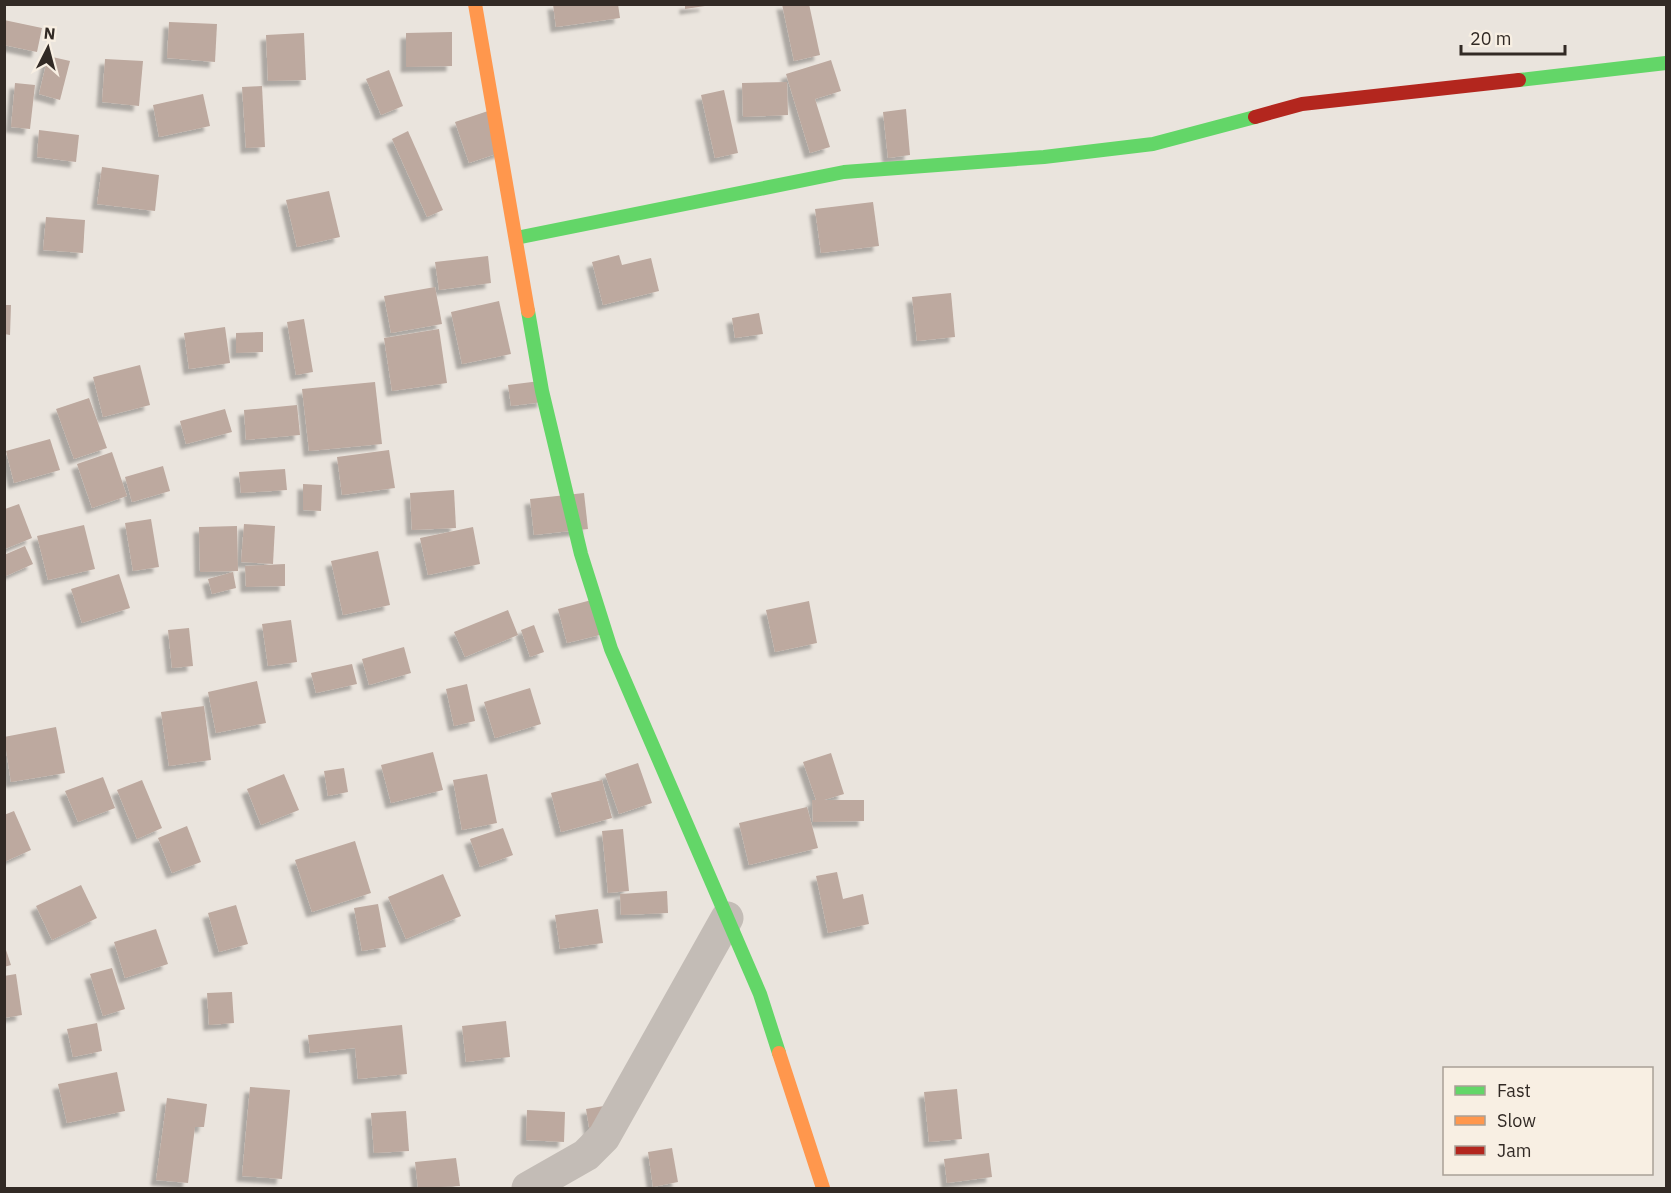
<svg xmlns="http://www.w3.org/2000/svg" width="1671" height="1193" font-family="'IBM Plex Sans',sans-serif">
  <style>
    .building { fill: #bda99f; filter: url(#shadow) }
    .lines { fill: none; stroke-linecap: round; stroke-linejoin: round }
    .street { stroke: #c3bcb6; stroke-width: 33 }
    .fast { stroke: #63d668; stroke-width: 14 }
    .slow { stroke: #ff974d; stroke-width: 14 }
    .jam { stroke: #b3261e; stroke-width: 14 }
  </style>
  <defs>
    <filter id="shadow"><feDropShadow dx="-5.5" dy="5.5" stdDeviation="1.5" flood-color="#0004"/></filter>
  </defs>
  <rect width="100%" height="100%" fill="#eae4dd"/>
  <g class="building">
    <path d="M553,4H618L620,18L556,27Z"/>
    <path d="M685,4H705V6L685,9Z"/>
    <path d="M782,4H809L820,55L794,61Z"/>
    <path d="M4,20L42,28L37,52L4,45Z"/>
    <path d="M169,22L217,24L215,62L167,58Z"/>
    <path d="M452,32V66L406,67V33Z"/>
    <path d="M304,33L306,80L268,81L266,35Z"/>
    <path d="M48,56L70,61L60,100L39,94Z"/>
    <path d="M105,59L143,61L139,106L102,102Z"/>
    <path d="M831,60L841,91L815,99L830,147L810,153L786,74Z"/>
    <path d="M389,70L403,106L381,115L366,79Z"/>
    <path d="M787,82L788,115L743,117L742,83Z"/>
    <path d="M15,83L35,85L30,129L11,127Z"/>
    <path d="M262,86L265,147L246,148L242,87Z"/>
    <path d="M724,90L738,153L715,158L701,95Z"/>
    <path d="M203,94L210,126L159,137L153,105Z"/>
    <path d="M906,109L910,155L888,158L883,112Z"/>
    <path d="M488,111L502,152L469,163L455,122Z"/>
    <path d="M39,130L79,135L76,162L37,157Z"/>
    <path d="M408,131L443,210L427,217L392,139Z"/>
    <path d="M102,167L159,175L155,211L97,204Z"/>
    <path d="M329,191L340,237L297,247L286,200Z"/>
    <path d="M873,202L879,246L821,253L815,209Z"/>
    <path d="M46,217L85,220L83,253L43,250Z"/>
    <path d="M619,255L622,265L651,258L659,291L603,305L592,262Z"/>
    <path d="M488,256L491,283L439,290L435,262Z"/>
    <path d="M435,287L442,324L391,333L384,296Z"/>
    <path d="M951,293L955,337L917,341L912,297Z"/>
    <path d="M499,301L511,354L462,364L451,312Z"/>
    <path d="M4,305H11L10,335L4,334Z"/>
    <path d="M759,313L763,334L735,338L732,318Z"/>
    <path d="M304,319L313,372L296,375L287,322Z"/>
    <path d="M225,327L230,363L189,369L184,333Z"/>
    <path d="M439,329L447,383L392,391L384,338Z"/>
    <path d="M263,332V352L236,353V333Z"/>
    <path d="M140,365L150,405L103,417L93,377Z"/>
    <path d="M540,381L543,402L511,406L508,385Z"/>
    <path d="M375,382L382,444L309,451L302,389Z"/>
    <path d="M89,398L107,448L74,459L56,409Z"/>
    <path d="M297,405L300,435L246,440L244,410Z"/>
    <path d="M225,409L232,432L186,444L180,421Z"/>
    <path d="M50,439L60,470L14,483L6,451Z"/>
    <path d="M389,450L395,488L342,495L337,457Z"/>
    <path d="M112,452L127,496L92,508L77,464Z"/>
    <path d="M163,466L170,491L132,502L125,477Z"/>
    <path d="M285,469L287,490L241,493L239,472Z"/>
    <path d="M303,484L322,485L321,511L303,510Z"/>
    <path d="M454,490L456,528L412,530L410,493Z"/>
    <path d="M584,493L588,529L534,535L530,499Z"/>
    <path d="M19,504L32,538L5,549V509Z"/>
    <path d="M151,519L159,567L133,571L125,523Z"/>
    <path d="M244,524L275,526L273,564L241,562Z"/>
    <path d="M84,525L95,569L48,580L37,536Z"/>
    <path d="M237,526L238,571L200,572L199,527Z"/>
    <path d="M473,527L480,564L428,575L420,538Z"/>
    <path d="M25,546L33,564L6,576L4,555Z"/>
    <path d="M378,551L390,605L343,615L331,561Z"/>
    <path d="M285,564V586L246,587L245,566Z"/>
    <path d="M233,572L236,588L212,594L208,579Z"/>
    <path d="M119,574L130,608L82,623L71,589Z"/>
    <path d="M595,599L604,634L567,643L558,609Z"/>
    <path d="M809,601L817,643L775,652L766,610Z"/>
    <path d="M508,610L518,635L465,657L454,632Z"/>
    <path d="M291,620L297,662L268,666L262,624Z"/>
    <path d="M534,625L544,652L530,657L521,630Z"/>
    <path d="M189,628L193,666L172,668L168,630Z"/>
    <path d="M404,647L411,673L369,685L362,659Z"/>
    <path d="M352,664L357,684L316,693L311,673Z"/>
    <path d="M257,681L266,723L216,733L208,692Z"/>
    <path d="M467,684L475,721L454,726L446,689Z"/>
    <path d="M530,688L541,724L495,738L484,702Z"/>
    <path d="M204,706L211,760L169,766L161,712Z"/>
    <path d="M56,727L65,773L11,782L4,737Z"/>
    <path d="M433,752L443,790L391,803L381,765Z"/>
    <path d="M831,753L844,794L824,800H864V821L813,822L812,800H816L803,762Z"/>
    <path d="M638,763L652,803L619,814L605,774Z"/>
    <path d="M344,768L348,792L328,796L324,771Z"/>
    <path d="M284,774L299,810L261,825L247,789Z"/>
    <path d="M487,774L497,823L462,830L453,780Z"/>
    <path d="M103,777L115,808L78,822L65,791Z"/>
    <path d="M142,780L162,828L137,839L117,790Z"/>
    <path d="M602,780L612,818L561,832L551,793Z"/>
    <path d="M807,807L818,848L749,865L739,823Z"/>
    <path d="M14,811L31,850L4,862V815Z"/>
    <path d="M187,826L201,862L172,873L158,838Z"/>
    <path d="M503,828L513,855L480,867L470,839Z"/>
    <path d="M623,829L629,891L608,893L602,831Z"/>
    <path d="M355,841L371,893L312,912L295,860Z"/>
    <path d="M837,872L843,899L863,894L869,924L828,933L816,876Z"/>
    <path d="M443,874L461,916L406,939L388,897Z"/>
    <path d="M81,885L97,918L52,940L36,906Z"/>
    <path d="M667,891L668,913L621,915L620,894Z"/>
    <path d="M378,904L386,947L362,951L354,908Z"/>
    <path d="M236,905L248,944L219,952L208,913Z"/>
    <path d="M598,909L603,943L560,949L555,915Z"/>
    <path d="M156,929L168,964L125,978L114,942Z"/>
    <path d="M4,944L11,965L4,967Z"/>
    <path d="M112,968L125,1009L103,1016L90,974Z"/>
    <path d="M16,974L22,1015L4,1018V976Z"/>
    <path d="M232,992L234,1023L209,1025L207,993Z"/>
    <path d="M506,1021L510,1057L466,1062L462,1026Z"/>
    <path d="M97,1023L102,1051L73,1057L67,1029Z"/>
    <path d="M402,1025L407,1074L358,1079L355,1048L310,1053L308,1035Z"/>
    <path d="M117,1072L125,1111L67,1123L58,1084Z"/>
    <path d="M250,1087L290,1090L282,1179L242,1176Z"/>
    <path d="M957,1089L962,1139L929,1142L924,1092Z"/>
    <path d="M167,1098L207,1104L204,1127H195L188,1183L156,1180Z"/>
    <path d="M622,1103L590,1133L586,1109Z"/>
    <path d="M527,1110L565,1112L564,1142L526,1140Z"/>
    <path d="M406,1111L409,1151L374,1153L371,1113Z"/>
    <path d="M672,1148L678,1182L653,1187L648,1152Z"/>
    <path d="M989,1153L992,1177L947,1183L944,1159Z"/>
    <path d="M456,1158L460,1186L418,1188L415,1162Z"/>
  </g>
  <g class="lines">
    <path class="street" d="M528,1188L586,1155L604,1137L727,918"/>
    <g class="fast">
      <path d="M1519,80L1666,63"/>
      <path d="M516,238L844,172L1044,157L1153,144L1255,117"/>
      <path d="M528,311L542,391L581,554L611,649L760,994L779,1053"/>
    </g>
    <g class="slow">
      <path d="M475,4L528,311"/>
      <path d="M779,1053L823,1188"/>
    </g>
    <path class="jam" d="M1255,117L1302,104L1519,80"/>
  </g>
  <rect width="1671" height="1193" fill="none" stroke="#322a25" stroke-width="12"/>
  <rect x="1443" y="1067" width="210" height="108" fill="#f8efe3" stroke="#a9a097" stroke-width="1.5"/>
  <rect x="1455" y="1086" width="30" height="9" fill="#63d668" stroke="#a9a097" stroke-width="1.5"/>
  <text x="1497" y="1097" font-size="18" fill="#322a25">Fast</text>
  <rect x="1455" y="1116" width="30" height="9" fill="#ff974d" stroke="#a9a097" stroke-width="1.5"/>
  <text x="1497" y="1127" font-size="18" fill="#322a25">Slow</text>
  <rect x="1455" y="1146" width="30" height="9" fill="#b3261e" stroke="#a9a097" stroke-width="1.5"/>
  <text x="1497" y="1157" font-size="18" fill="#322a25">Jam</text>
  <g transform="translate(48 48) rotate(6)" stroke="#f8efe3" stroke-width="4.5" paint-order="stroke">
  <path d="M0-4.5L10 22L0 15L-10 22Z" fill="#322a25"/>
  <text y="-9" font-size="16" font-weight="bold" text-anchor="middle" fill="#322a25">N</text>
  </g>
  <path d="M1461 45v9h104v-9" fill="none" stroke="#322a25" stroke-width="3"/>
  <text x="1470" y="45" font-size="18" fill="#322a25" stroke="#f8efe3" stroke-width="4.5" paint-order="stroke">20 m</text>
</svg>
